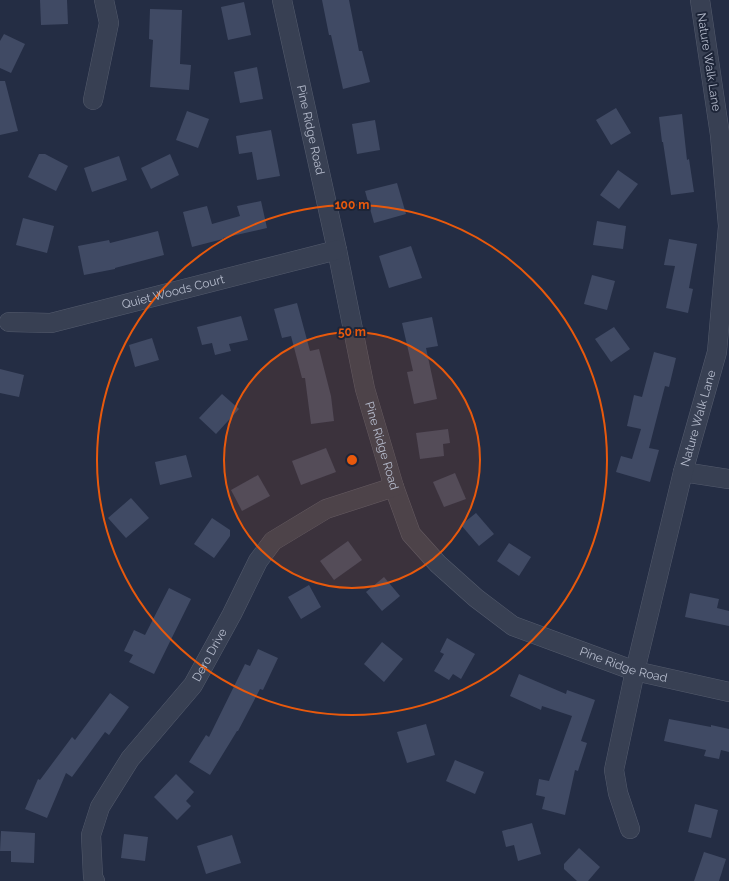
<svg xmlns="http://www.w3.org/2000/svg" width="729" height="881" font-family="Raleway,sans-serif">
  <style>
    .building { fill: #404a64 }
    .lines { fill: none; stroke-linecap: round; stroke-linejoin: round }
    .minor-casing { stroke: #545b6d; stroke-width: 20 }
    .minor { stroke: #384053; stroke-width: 19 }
    .ring { fill: none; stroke: #e8590c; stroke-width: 2 }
    .labels { text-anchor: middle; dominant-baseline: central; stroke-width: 4; stroke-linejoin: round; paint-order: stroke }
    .street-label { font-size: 12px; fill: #b6bccd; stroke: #1d2538 }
    .centre { fill: #e8590c; stroke: #1d2538; stroke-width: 2 }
    .ring-label { font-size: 12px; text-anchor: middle; font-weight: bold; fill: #e8590c; stroke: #1d2538; stroke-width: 4; stroke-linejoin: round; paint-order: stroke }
  </style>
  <rect width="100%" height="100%" fill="#242d44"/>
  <g class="building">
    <path d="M40,0H67L68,24L41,25Z"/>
    <path d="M322,0H349L359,51H362L370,82L343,89L331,35H329Z"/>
    <path d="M244,2L251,35L228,40L221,7Z"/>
    <path d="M150,9L182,10L180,64L191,65L189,90L150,87L153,40L149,39Z"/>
    <path d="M4,34L25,44L11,73L0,68V41Z"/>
    <path d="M257,67L263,99L240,103L234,72Z"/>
    <path d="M0,81H5L18,131L0,135Z"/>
    <path d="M616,108L631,133L611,145L596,120Z"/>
    <path d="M187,111L209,119L198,148L176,140Z"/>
    <path d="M682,114L687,160L689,159L694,192L671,195L663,142H662L659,117Z"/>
    <path d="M375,120L380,150L357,154L352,124Z"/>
    <path d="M271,130L280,176L257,180L252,152L239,154L236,136Z"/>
    <path d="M39,154H45L68,166L56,191L28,177Z"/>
    <path d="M170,154L179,175L151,189L141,168Z"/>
    <path d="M119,156L127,180L92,192L84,168Z"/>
    <path d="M618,170L638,184L619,209L600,195Z"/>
    <path d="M397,183L406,214L374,223L365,191Z"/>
    <path d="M261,201L267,228L223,238V239L192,247L183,212L207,206L212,224L240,216L237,206Z"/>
    <path d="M23,218L54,226L47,253L16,245Z"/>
    <path d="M597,221L626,226L623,249L593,245Z"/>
    <path d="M158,231L164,255L115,268V269L84,275L78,246L109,240L110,243Z"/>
    <path d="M669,239L697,244L689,288L693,289L688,313L666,308L675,266L664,265Z"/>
    <path d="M411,246L422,278L389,288L379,256Z"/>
    <path d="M592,275L615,281L607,310L584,304Z"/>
    <path d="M297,303L310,351L319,349L331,396L334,421L311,424L305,378H302L291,336L282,338L274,309Z"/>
    <path d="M241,316L248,340L229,344L231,351L215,355L212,343L202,345L197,327Z"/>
    <path d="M432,317L438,346L426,348L437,399L414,404L407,372L413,371L402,323Z"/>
    <path d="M614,327L630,349L611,362L595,339Z"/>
    <path d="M152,338L159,360L135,367L129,345Z"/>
    <path d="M654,352L676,358L669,387L665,386L649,448L659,450L650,482L616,472L621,456L632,459L641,429L627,426L634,395L642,397Z"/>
    <path d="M0,369L24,375L19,397L0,393Z"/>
    <path d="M222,394L239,409L216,434L199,418Z"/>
    <path d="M448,429L450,443L443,444L444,456L420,459L416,433Z"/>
    <path d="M326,448L336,472L301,485L292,461Z"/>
    <path d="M186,455L192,477L160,485L155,462Z"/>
    <path d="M455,473L466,499L444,507L433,482Z"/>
    <path d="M258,475L270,496L242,511L231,490Z"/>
    <path d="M131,498L149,518L126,538L108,518Z"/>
    <path d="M476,513L494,534L479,546L461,525Z"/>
    <path d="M212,518L230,530V536L214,558L194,544Z"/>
    <path d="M348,541L362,560L334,580L320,561Z"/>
    <path d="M509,543L531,557L519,576L497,561Z"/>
    <path d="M384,577L400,596L382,611L366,592Z"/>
    <path d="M309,585L321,607L301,619L288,597Z"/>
    <path d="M169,588L191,599L154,674L129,662L133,655L124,651L134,630L145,635Z"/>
    <path d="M690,593L719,599L717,608L729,611V626L685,617Z"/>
    <path d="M447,638L475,654L461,679L453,674L449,680L434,671L444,654L440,652Z"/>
    <path d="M382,642L403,659L384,682L364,664Z"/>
    <path d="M258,649L278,658L263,690L260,689L238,731H237L210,775L189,762L206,735L209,737L245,664L250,666Z"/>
    <path d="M519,674L566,694L567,690L595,700L581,741L587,743L578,771L575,770L565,815L542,809L545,797L536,795L539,779L549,781L572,716L542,706L541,710L510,696Z"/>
    <path d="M110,693L129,707L109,735L105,732L72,777L66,773L47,818L25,809L38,779L40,780L72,737L75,740Z"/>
    <path d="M669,719L711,727V725L729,729V752L721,750L719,759L704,756L706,750L664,741Z"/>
    <path d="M426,724L435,755L407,763L397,732Z"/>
    <path d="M455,760L484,772L475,794L446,781Z"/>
    <path d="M176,774L194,792L186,801L191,806L177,820L154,797Z"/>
    <path d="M695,804L718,810L711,838L688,832Z"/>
    <path d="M532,823L541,854L518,861L514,845L506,847L502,831Z"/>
    <path d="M1,831L35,833L34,863L11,862V851H0Z"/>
    <path d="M124,834L148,837L145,861L121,858Z"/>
    <path d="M232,835L241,863L206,874L197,846Z"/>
    <path d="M579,848L600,867L588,881H577L564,869V864Z"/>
    <path d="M704,852L726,859L719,881H694Z"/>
  </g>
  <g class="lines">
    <defs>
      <g id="minor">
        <path id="s1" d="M282,0L337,250L365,389L394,487L411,534L438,564L476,598L513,626L635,671L729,692"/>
        <path d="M93,100L109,23L104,0"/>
        <path id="s2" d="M9,322L51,323L337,250"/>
        <path d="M683,472L729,479"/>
        <path id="s3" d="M630,829L618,793L614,770L635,671L683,472L717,352L728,226L720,135L700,0"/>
        <path id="s4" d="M95,881L93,877L91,835L100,807L130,759L193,685L232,614L258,561L273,541L326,509L394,487"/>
      </g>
    </defs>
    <use href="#minor" class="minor-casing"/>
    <use href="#minor" class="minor"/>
  </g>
  <circle cx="352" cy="460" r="128" fill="#e8590c" fill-opacity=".12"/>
  <g class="ring">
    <circle cx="352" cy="460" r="128"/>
    <circle cx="352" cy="460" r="255"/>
  </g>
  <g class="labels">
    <g class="street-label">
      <text transform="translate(709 62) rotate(81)">Nature Walk Lane</text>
      <text stroke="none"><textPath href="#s1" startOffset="133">Pine Ridge Road</textPath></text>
      <text stroke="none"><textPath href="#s2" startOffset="168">Quiet Woods Court</textPath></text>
      <text stroke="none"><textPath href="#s3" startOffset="423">Nature Walk Lane</textPath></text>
      <text stroke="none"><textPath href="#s1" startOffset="457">Pine Ridge Road</textPath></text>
      <text stroke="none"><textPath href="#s4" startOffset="264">Dero Drive</textPath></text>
      <text stroke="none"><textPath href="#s1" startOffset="805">Pine Ridge Road</textPath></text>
    </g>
  </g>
  <circle cx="352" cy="460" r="6" class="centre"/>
  <g class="ring-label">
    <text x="352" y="209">100 m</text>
    <text x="352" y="336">50 m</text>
  </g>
</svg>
